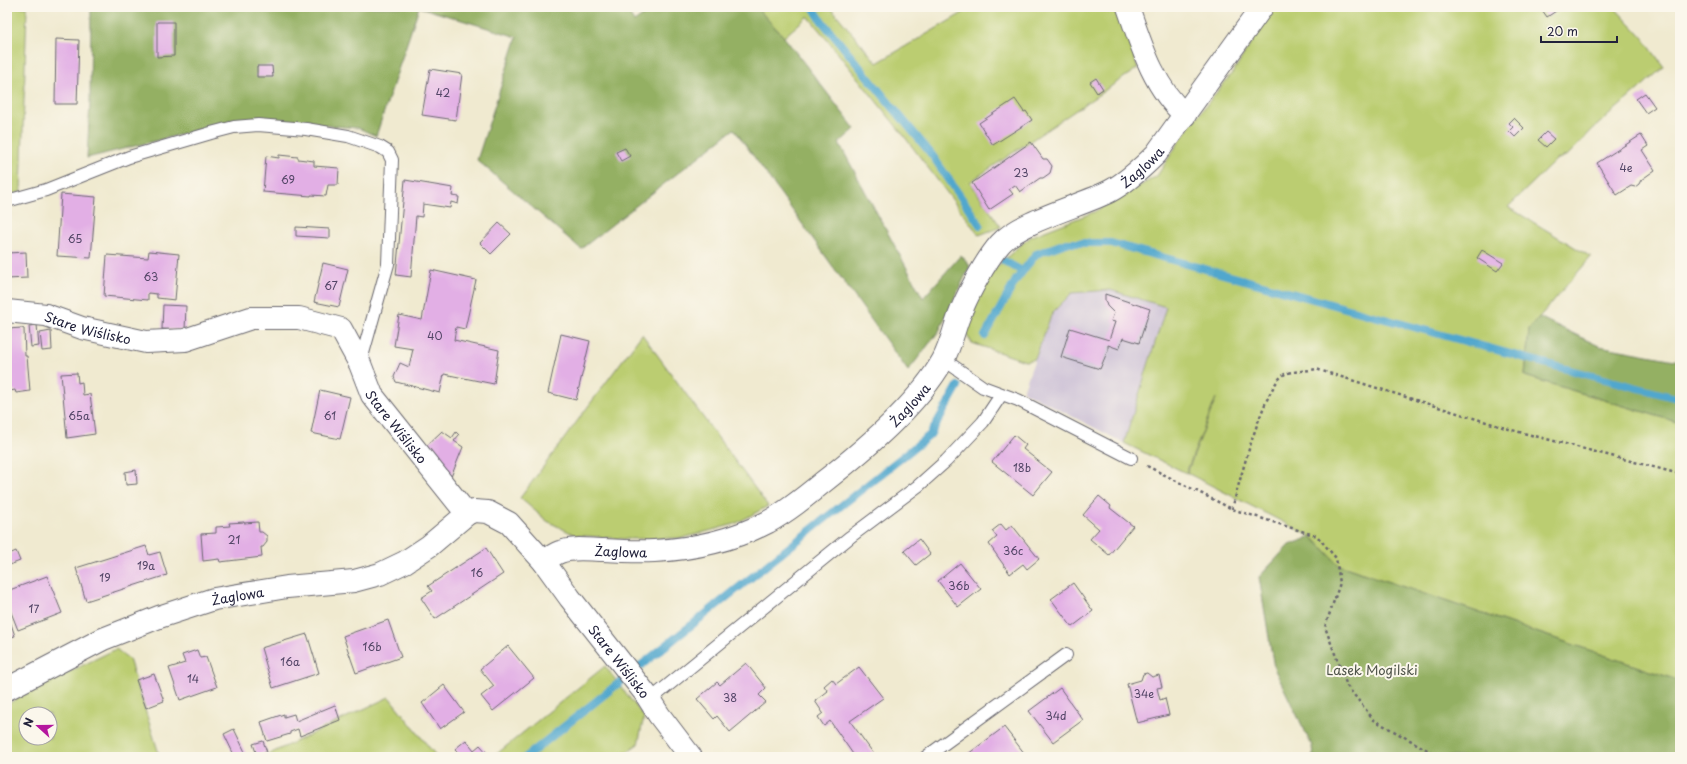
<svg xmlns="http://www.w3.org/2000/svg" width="1687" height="764" font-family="'Playpen Sans',sans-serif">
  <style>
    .industrial { fill: #cbbfd5 }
    .green { fill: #bbcd71; stroke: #6e7856; fill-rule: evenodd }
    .forest { fill: #94b063; stroke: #5b694f }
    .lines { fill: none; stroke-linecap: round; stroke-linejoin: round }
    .stream { stroke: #51a7cd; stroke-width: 8 }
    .building { fill: #e2afe5 }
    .service-casing { stroke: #6a686f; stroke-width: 14 }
    .minor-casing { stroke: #6a686f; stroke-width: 24 }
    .path { stroke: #6a686f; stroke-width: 2.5; stroke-dasharray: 3 3; stroke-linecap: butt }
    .service { stroke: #fff; stroke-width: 12 }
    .minor { stroke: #fff; stroke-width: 22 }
    .labels { text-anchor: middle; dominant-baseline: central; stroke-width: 4; stroke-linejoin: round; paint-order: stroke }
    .number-label { font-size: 11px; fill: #524566 }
    .street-label { font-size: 13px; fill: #22223b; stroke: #fbf7ec }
    .park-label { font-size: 13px; fill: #50554b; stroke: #fbf7ec }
  </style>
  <rect width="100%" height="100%" fill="#fbf7ec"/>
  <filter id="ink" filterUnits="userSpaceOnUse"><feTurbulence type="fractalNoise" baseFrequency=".025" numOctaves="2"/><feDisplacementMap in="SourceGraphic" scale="8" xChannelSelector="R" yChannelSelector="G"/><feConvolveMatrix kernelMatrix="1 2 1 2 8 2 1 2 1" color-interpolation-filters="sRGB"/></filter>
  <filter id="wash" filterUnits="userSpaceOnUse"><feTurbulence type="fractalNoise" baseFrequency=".012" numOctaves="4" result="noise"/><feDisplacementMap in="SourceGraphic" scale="16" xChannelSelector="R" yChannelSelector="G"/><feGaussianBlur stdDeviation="0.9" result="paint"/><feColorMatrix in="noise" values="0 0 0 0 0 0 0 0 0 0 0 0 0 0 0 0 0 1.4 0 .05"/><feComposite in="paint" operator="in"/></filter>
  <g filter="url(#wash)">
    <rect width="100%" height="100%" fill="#f0ead0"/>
    <path class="industrial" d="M1110,290L1167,307L1124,443L1023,391L1052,313L1072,293Z"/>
    <g class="green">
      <path d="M7,7H27L21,192L7,196Z"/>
      <path d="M756,7H832L831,8L877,63L973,7H1118L1138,68L970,182L1001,227L979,235L904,136L808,16L784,37Z"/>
      <path d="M1273,7H1614L1643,38L1664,67L1593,129L1568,155L1556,160L1508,207L1591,257L1529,329L1525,376L1680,423V681L1339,565L1312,537L1187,473L1216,398L1186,473L1124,443L1166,307L1110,290L1072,293L1052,313L1035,359L1025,361L972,343L966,333L965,324L990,273L1018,247L1032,236L1094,212L1157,176L1188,128L1233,72Z"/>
      <path d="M642,334L768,506L735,524L683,538L624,539L575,535L547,521L520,498Z"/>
      <path d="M116,649L129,659L160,757H7V705L22,695ZM26,714H50V738H26Z"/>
      <path d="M605,666L644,717L638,744L619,757H493Z"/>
      <path d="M389,697L437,757H263Z"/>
    </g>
    <g class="forest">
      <path d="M91,7H626L634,22L655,7H756L784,37L855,129L839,143L923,298L961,255L970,266L939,331L908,371L734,129L581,249L477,160L517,37L419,7L376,136L358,128L255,120L207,128L87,158L90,103Z"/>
      <path d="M1539,317L1599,346L1680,361V423L1525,376L1529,329Z"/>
      <path d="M1312,537L1339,565L1680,681V757H1313L1312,746L1274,668L1259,577L1289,545Z"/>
    </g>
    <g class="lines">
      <g class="stream">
        <path d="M813,7L821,20L932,155L980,225"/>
        <path d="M1004,261L1022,271"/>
        <path d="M985,336L1016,280L1036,254L1066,243H1111L1536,361L1680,399"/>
        <path d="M526,757L930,435L958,386"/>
      </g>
    </g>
    <g id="blocks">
      <g class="building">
        <path d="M1540,7H1562L1547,17Z"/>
        <path d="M157,22H174V56L157,57Z"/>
        <path d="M56,39L79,40L77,104H55Z"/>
        <path d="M257,66H272L273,77H257Z"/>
        <path d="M430,69L462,74L456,120L422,115Z"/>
        <path d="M1096,78L1103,89L1097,93L1090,82Z"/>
        <path d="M1645,93L1655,107L1646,113L1636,99Z"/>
        <path d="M1015,99L1024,112L1026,111L1032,120L993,145L979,123Z"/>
        <path d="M1514,118L1524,128L1515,137L1509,131L1513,127L1509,123Z"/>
        <path d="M1546,132L1554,139L1546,147L1538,140Z"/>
        <path d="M1641,135L1648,146L1642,150L1655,170L1641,180L1639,184L1635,187L1631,186L1617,195L1597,163Z"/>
        <path d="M1031,142L1043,159H1047L1052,166L1050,173L1043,178H1040L1020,192L1015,185L1009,189L1013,194L989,210L972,183Z"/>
        <path d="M625,148L630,156L621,161L616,152Z"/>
        <path d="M279,155L298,157V159L314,161V166L339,168L338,185H328L326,196L311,195V196L263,192L266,156L279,158Z"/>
        <path d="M405,180L453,188L452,196L459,197L458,204L451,202L450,208L423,204L422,217L416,216L411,277L396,275Z"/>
        <path d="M61,194L96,197L91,258L57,256Z"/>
        <path d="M499,223L511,234L491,254L480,243Z"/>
        <path d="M296,227L330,229V238L296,236Z"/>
        <path d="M1482,250L1503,263L1497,271L1477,258Z"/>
        <path d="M149,251L179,254L175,300L157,298V294L148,293V300L104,296L107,255L148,258Z"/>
        <path d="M26,252L27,278L7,279V253Z"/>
        <path d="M323,263L348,269L339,307L314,302Z"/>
        <path d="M431,270L476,280L465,329L456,327L454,340L499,350L494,384L444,374L440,393L396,382L394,377L400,363L409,367L413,349L394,346L399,315L422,320Z"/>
        <path d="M1105,294L1150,309L1139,343L1123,338L1119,349L1108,345V350L1100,369L1061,357L1070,328L1109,340L1115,322L1111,321L1114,313L1107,306L1105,300Z"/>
        <path d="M163,305L186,306L185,330L162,329Z"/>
        <path d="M37,325L39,346L31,347L29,326Z"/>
        <path d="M22,328L24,329L25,356H27L30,391L16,393L15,390L10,391V393L7,394V329Z"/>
        <path d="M51,331L52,350L42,351L40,333Z"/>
        <path d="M561,334L590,341L576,400L548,393Z"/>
        <path d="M77,373L78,383L82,382L83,395L90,394L95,434L67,438L61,374Z"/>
        <path d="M320,390L350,397L340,439L311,433Z"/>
        <path d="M442,431L452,438L456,432L459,435L454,441L463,447L451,477L424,448Z"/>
        <path d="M1014,435L1026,445L1023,449L1052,472L1033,495L992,462Z"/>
        <path d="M136,470L137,484L126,485L125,472Z"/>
        <path d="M1099,496L1111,506L1110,508L1133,526L1109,555L1090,539L1099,529L1083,515Z"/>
        <path d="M244,522V523L258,522L259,532H262L267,536V542L263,547H261L262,557L220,562L219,559L203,561L201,534L216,533V527L230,526L229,523Z"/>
        <path d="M1001,524L1006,530L1012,525L1039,559L1027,569L1023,564L1010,574L989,544L997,537L992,531Z"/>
        <path d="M919,539L930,554L916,565L904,551Z"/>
        <path d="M146,546L149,555L160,552L167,575L86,601L76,568Z"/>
        <path d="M486,548L503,574L435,619L421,598L432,591L428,586Z"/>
        <path d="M16,551L20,561L7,566V555Z"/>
        <path d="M960,563L981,589L958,607L938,581Z"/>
        <path d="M47,576L62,613L18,630L7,602V591Z"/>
        <path d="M1073,583L1093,611L1072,627L1051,599Z"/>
        <path d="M7,612L15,636L7,638Z"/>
        <path d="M388,620L401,657L356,673L343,636Z"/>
        <path d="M307,634L319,673L273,688L261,648Z"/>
        <path d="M508,646L534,678L493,711L481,696L494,686L480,669Z"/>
        <path d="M197,650L200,658L206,657L217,687L180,700L169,668L185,663L182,655Z"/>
        <path d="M746,663L766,688L759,695L766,702L730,732L717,716L714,719L697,699L717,682L720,685Z"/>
        <path d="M859,667L883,698L850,721L876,757H855L830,721L824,726L818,717L823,713L815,701L828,691L824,686L832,679L836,684Z"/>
        <path d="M1147,673L1152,677L1159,675L1162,687L1157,688L1160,700L1165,698L1169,715L1137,723L1127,684L1141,680L1143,674Z"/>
        <path d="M154,674L164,701L146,708L136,680Z"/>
        <path d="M444,685L464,712L440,729L422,703Z"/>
        <path d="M1060,688L1083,720L1053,742L1029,711Z"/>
        <path d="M335,705L340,720L300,736L298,729L290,732V734L267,741L261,722L284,714V717L294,714L296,721Z"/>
        <path d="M1004,727L1025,754L1021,757H964Z"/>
        <path d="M234,729L246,754L240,757H235L224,734Z"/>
        <path d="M466,740L474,750L480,745L488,754L485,757H462L455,749Z"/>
        <path d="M263,741L267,752L257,755L253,744Z"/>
      </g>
    </g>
  </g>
  <g filter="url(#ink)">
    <use href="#blocks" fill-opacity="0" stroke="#6a686f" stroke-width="1"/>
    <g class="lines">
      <defs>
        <g id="service">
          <path d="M7,201L46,190L129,157L211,133L234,127L258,125L306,129L348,136L380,147L388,152L392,160L388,264L360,364"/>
          <path d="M943,359L983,387L1018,400L1131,458"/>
          <path d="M650,700L850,537L918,486L946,461L983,422L1001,395"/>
          <path d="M926,757L1066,655"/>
        </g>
        <g id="minor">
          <path d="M1128,7C1141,45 1154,88 1185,115"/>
          <path id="s1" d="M7,311L46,315L82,328L146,342L185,340L251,318H299L341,329L360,364L372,395L467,514"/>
          <path id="s2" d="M544,562C549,558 554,554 560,552C573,547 590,550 603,550C620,551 637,552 654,551C694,549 733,540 768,522C788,511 805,497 822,483C863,451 918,405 943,360C950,347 953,333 958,319C966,297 985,261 1000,244C1020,221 1081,206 1110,191C1127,182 1142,168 1156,154L1262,7"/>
          <path id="s3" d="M7,689L103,639L159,617L214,599L287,587L354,581L380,574L405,562L429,546L467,514L474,511L488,512L509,523L544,562L570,598L645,693L659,715L691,757"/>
        </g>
      </defs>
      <use href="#service" class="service-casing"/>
      <use href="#minor" class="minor-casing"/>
      <g class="path">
        <path d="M1147,466L1232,509L1317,536L1336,558L1340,583L1325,627L1347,686L1374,720L1440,757"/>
        <path d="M1232,509C1239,484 1264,384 1285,374C1292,371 1308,371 1316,369L1512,430L1680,474"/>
      </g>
      <use href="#service" class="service"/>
      <use href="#minor" class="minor"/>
    </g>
  </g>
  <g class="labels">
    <g class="number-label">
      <text x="443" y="92">42</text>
      <text x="1626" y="167">4e</text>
      <text x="1021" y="172">23</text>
      <text x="288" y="179">69</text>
      <text x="75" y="238">65</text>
      <text x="151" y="276">63</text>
      <text x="331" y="285">67</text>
      <text x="435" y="335">40</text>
      <text x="79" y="415">65a</text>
      <text x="330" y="415">61</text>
      <text x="1022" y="467">18b</text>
      <text x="234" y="539">21</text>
      <text x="1013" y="550">36c</text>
      <text x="146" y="565">19a</text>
      <text x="477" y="572">16</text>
      <text x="105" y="577">19</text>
      <text x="959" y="585">36b</text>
      <text x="34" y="608">17</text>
      <text x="372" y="646">16b</text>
      <text x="290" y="661">16a</text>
      <text x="193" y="678">14</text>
      <text x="1144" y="693">34e</text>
      <text x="730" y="697">38</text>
      <text x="1056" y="715">34d</text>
    </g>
    <g class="street-label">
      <text stroke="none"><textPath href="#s2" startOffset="765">Żaglowa</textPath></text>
      <text stroke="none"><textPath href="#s1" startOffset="83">Stare Wiślisko</textPath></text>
      <text stroke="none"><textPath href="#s2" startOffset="416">Żaglowa</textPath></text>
      <text stroke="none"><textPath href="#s1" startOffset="456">Stare Wiślisko</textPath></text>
      <text stroke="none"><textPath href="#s2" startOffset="80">Żaglowa</textPath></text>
      <text stroke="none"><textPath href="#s3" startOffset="250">Żaglowa</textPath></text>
      <text stroke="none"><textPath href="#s3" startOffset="723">Stare Wiślisko</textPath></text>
    </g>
    <g class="park-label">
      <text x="1372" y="669">Lasek Mogilski</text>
    </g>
  </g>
  <rect width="1687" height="764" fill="none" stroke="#fbf7ec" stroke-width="24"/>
  <g transform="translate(38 726) rotate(291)"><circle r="19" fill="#fbf7ec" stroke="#a4a2a5"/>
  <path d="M0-3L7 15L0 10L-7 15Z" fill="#b5179e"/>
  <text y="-6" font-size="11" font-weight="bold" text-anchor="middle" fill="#22223b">N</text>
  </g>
  <path d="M1541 36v6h76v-6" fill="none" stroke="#22223b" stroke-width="2"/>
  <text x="1547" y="36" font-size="12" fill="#22223b" stroke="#fbf7ec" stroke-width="3" paint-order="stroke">20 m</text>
</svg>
